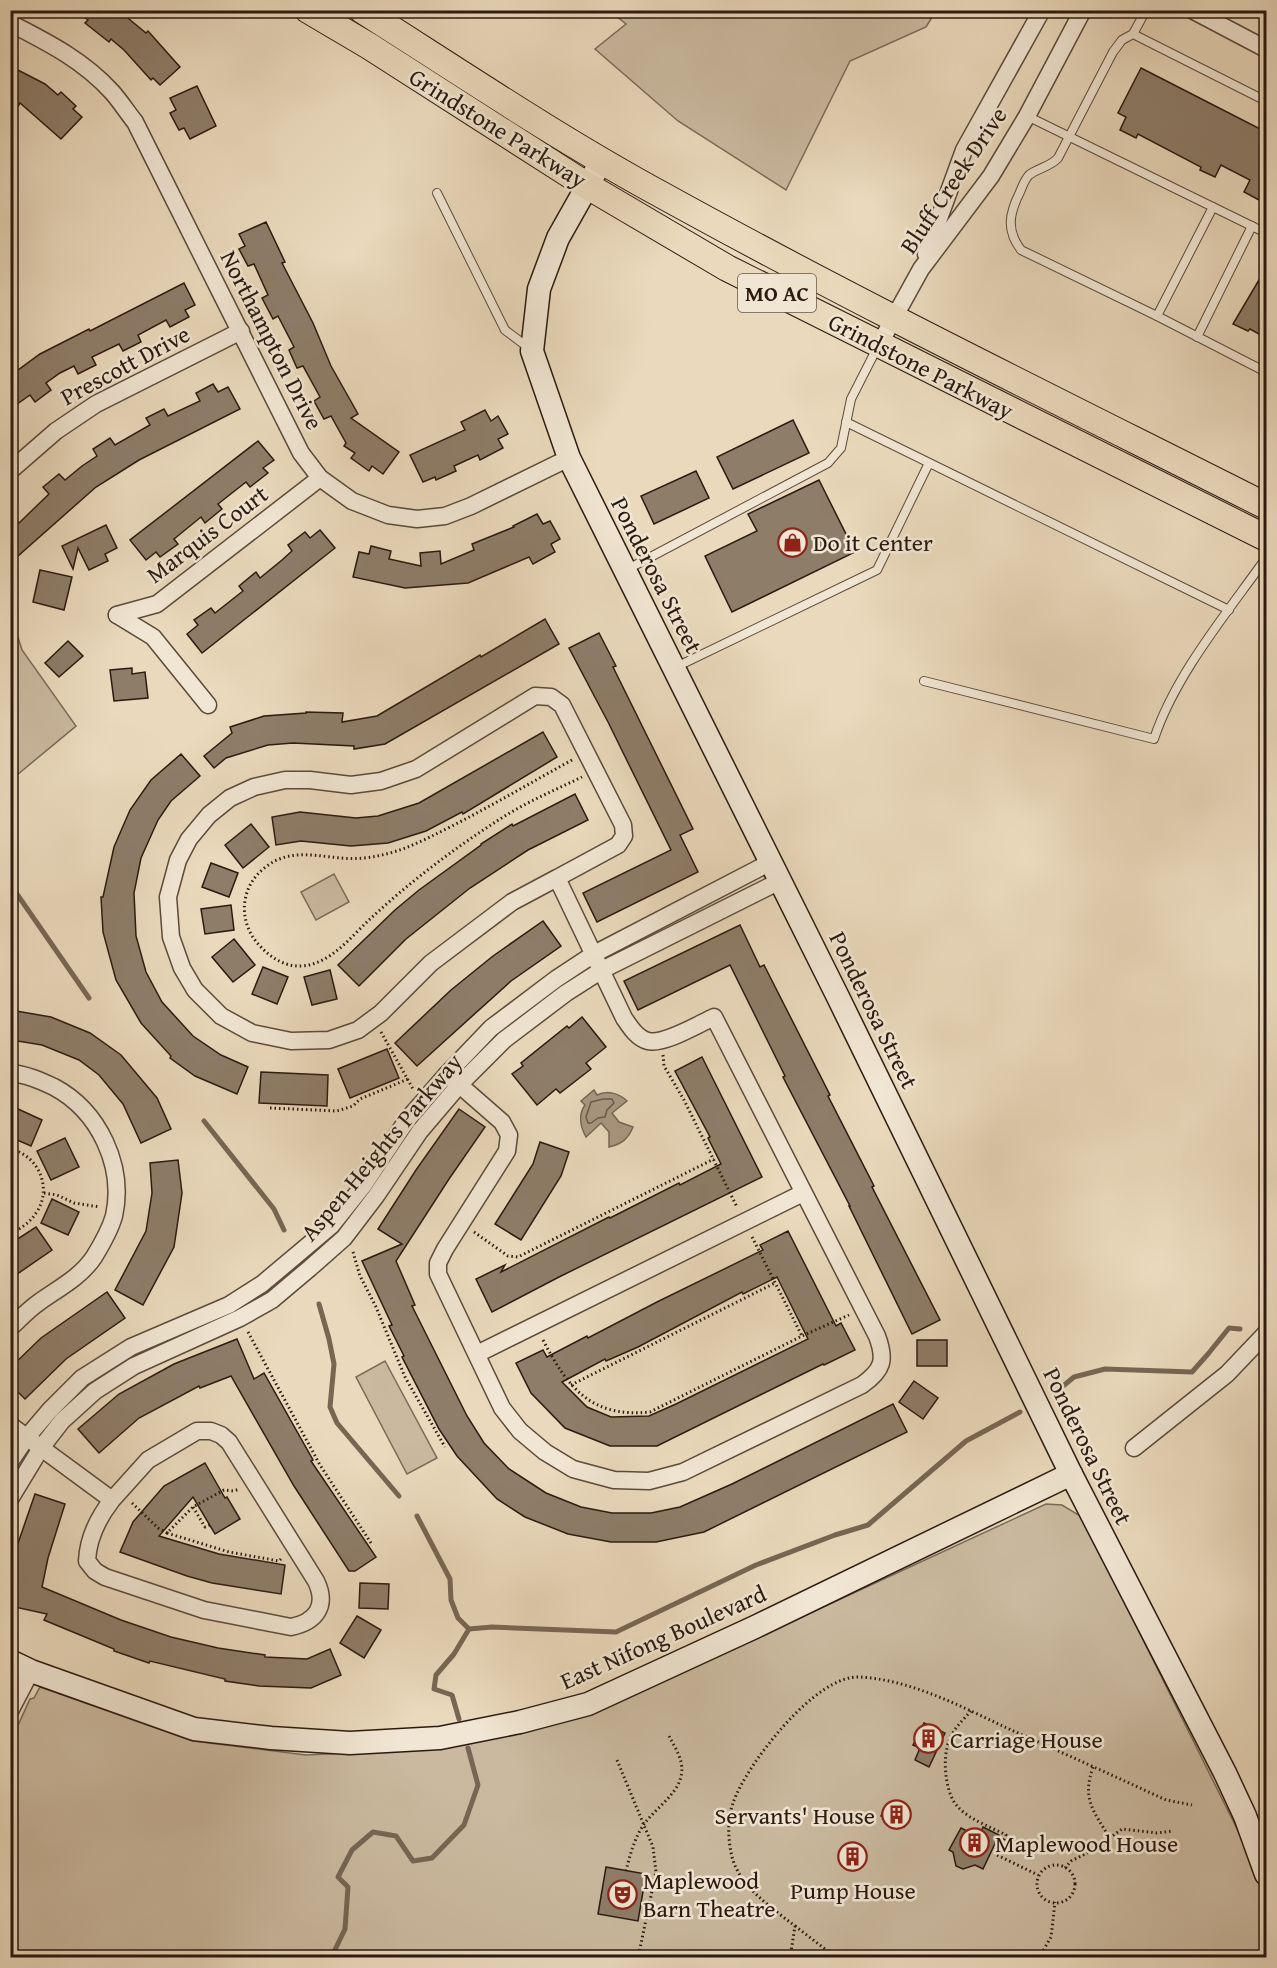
<svg xmlns="http://www.w3.org/2000/svg" width="1277" height="1968" font-family="'Gentium Book Plus',serif">
  <style>
    .green { fill: #cab99f; stroke: #7a6a58; stroke-width: 1.5 }
    .water { fill: #a99882; stroke: #776654; stroke-width: 1.5 }
    .lines { fill: none; stroke-linecap: round; stroke-linejoin: round }
    .shore { stroke: #6a5949; stroke-width: 1.5 }
    .stream { stroke: #776654; stroke-width: 5 }
    .building { fill: #8e7d69; stroke: #2b1a10; stroke-width: 1.5; fill-rule: evenodd }
    .lane-casing { stroke: #5b4a3b; stroke-width: 10 }
    .street-casing { stroke: #5b4a3b; stroke-width: 19 }
    .secondary-casing { stroke: #2b1a10; stroke-width: 25 }
    .primary-casing { stroke: #2b1a10; stroke-width: 28 }
    .path { stroke: #2b1a10; stroke-width: 3; stroke-dasharray: 1.5 3; stroke-linecap: butt }
    .lane { stroke: #f1e6d3; stroke-width: 8 }
    .street { stroke: #f1e6d3; stroke-width: 16 }
    .secondary { stroke: #f1e6d3; stroke-width: 22 }
    .primary { stroke: #ead9bc; stroke-width: 26 }
    .labels { text-anchor: middle; dominant-baseline: central; stroke-width: 5; stroke-linejoin: round; paint-order: stroke }
    .shield { fill: #f1e6d3; stroke: #66574a; stroke-width: 1.5 }
    .shield-label { font-size: 22px; font-weight: bold; fill: #2b1a10 }
    .street-label { font-size: 24px; fill: #2b1a10; stroke: #f1e6d3 }
    .poi-label { font-size: 24px; fill: #2b1a10; stroke: #f1e6d3; text-anchor: start }
  </style>
  <rect width="100%" height="100%" fill="#ead9bc"/>
  <filter id="stains"><feTurbulence type="fractalNoise" baseFrequency=".00333" numOctaves="4"/><feColorMatrix values="0 0 0 0 .2 0 0 0 0 .09 0 0 0 0 .02 0 0 0 .5 -.17"/></filter>
  <radialGradient id="worn" r=".72"><stop offset=".6" stop-color="#630" stop-opacity="0"/><stop offset="1" stop-color="#630" stop-opacity=".3"/></radialGradient>
  <g class="green">
    <path d="M610,11H936L926,27L850,61L786,190L678,121L595,49L626,24Z"/>
    <path d="M11,615L22,650L76,726L11,780Z"/>
    <path d="M334,874L349,902L316,920L301,892Z"/>
    <path d="M385,1361L437,1458L407,1474L356,1377Z"/>
    <path d="M1046,1504L1062,1505L1082,1517L1253,1861L1266,1910V1958H11V1741L30,1699L34,1698L40,1687L193,1741L306,1755L389,1751L524,1733L616,1703Z"/>
  </g>
  <path class="water" d="M594,1090L597,1095C607,1090 619,1093 627,1101L612,1113L619,1122L633,1127C628,1139 622,1144 609,1147V1132L601,1123L586,1137C580,1126 578,1115 585,1105L581,1101Z"/>
  <g class="lines">
    <path class="shore" d="M603,1099H612L614,1103L607,1110L605,1117L598,1118L591,1123H588L586,1117L591,1102Z"/>
    <g class="stream">
      <path d="M10,884L89,998"/>
      <path d="M204,1121L274,1209L284,1230"/>
      <path d="M319,1304L329,1339L334,1364L330,1407L337,1423L399,1496"/>
      <path d="M1057,1391L1074,1377L1105,1369L1192,1372L1208,1354L1229,1328L1240,1329"/>
      <path d="M417,1516L450,1579L451,1600L458,1618L469,1629"/>
      <path d="M459,1719L452,1695L434,1689L436,1675L454,1654L469,1629L492,1627L616,1632L756,1565L835,1535L868,1525L966,1441L1020,1412"/>
      <path d="M331,1958L345,1929L348,1887L338,1877L352,1850L373,1832L396,1836L413,1861L432,1858L464,1825L478,1785L468,1748"/>
    </g>
  </g>
  <g class="building">
    <path d="M76,10H118L146,33L148,31L180,67L160,85L153,78L151,80L124,50L111,39L109,42L85,23L88,20Z"/>
    <path d="M10,66L45,84L58,95L61,92L76,106L73,109L82,117L61,139L20,103L10,121Z"/>
    <path d="M1141,68L1266,132V199L1261,197L1259,200L1244,192L1250,180L1221,165L1215,177L1200,170L1201,167L1138,134L1136,138L1120,130L1126,117L1118,113Z"/>
    <path d="M197,86L216,126L190,139L184,128L179,130L170,113L176,110L170,98Z"/>
    <path d="M266,222L285,262L282,263L313,323L331,366L358,414L351,418L399,452L383,474L372,466L369,471L351,458L355,453L344,446L346,443L331,416L324,419L314,401L320,397L303,366L297,368L289,350L294,347L278,316L273,319L262,298L268,295L254,264L248,266L239,249L245,246L239,234Z"/>
    <path d="M1266,268V338L1250,329L1248,331L1233,324Z"/>
    <path d="M184,283L195,305L185,310L189,317L170,327L166,320L138,335L141,342L123,351L119,344L92,357L96,365L78,374L74,366L60,373L46,383L51,390L35,402L30,395L10,409V376L40,354L89,329L90,331Z"/>
    <path d="M213,384L218,392L228,387L240,409L139,460L96,487L10,563V514L19,523L49,494L43,487L59,474L65,480L82,466L97,456L93,449L110,438L115,445L150,425L146,418L164,409L168,416L200,401L196,393Z"/>
    <path d="M485,410L491,421L498,416L508,434L498,439L503,448L480,460L478,455L454,466L456,471L436,480L435,477L423,482L410,455L465,430L461,422Z"/>
    <path d="M793,420L809,453L733,489L717,457Z"/>
    <path d="M258,441L274,460L263,468L268,473L250,487L246,482L218,504L222,509L205,523L201,517L174,539L178,544L160,557L156,552L146,560L130,540Z"/>
    <path d="M696,471L709,498L654,524L641,496Z"/>
    <path d="M819,480L855,552L732,612L705,556L757,531L748,514Z"/>
    <path d="M537,514L543,524L550,521L560,539L551,544L555,552L533,564L529,557L468,583L405,588L353,577L359,552L369,554L371,546L391,551L389,559L421,566L420,553L440,551L441,564L474,550L472,544L514,527L513,526Z"/>
    <path d="M106,525L117,548L105,554L108,561L89,570L78,548L73,569L62,546Z"/>
    <path d="M320,530L335,548L202,653L187,634L198,625L194,620L211,608L215,613L243,591L239,586L256,572L260,578L282,560L292,551L288,545L305,532L310,538Z"/>
    <path d="M40,570L72,577L64,610L33,602Z"/>
    <path d="M545,619L559,644L385,744L354,749V746L293,743L268,745L226,758L214,768L204,756L232,733L230,727L264,716L306,713V712L343,713L342,722L377,716L480,655L481,657Z"/>
    <path d="M599,633L616,666L613,667L693,829L680,835L698,872L597,922L583,893L671,850L608,722L569,648Z"/>
    <path d="M68,641L83,656L59,677L45,663Z"/>
    <path d="M132,668V674L145,672L148,698L114,701L110,670Z"/>
    <path d="M543,732L557,757L463,814L462,812L426,831L388,843L351,846L301,841L276,845L272,817L300,812L356,818L378,816L419,803Z"/>
    <path d="M181,754L200,776L171,801L158,820L141,858L134,893L136,936L146,972L162,1002L193,1036L221,1055L248,1067L237,1094L195,1076L170,1058L171,1056L141,1023L116,980L103,932L101,897H103L114,847L130,810L151,780Z"/>
    <path d="M575,794L588,820L528,850L470,888L406,939L359,986L338,965L395,910L419,890L481,845V844L512,824L513,826Z"/>
    <path d="M251,824L269,847L243,868L225,845Z"/>
    <path d="M211,863L238,873L229,897L202,887Z"/>
    <path d="M231,905L234,930L205,934L201,909Z"/>
    <path d="M543,921L561,946L511,981L417,1066L395,1043L451,990L493,956Z"/>
    <path d="M740,925L760,967L764,965L830,1095L828,1096L874,1186L872,1187L940,1320L912,1334L849,1206H850L783,1077L785,1076L730,965L638,1010L624,981Z"/>
    <path d="M234,939L255,965L233,982L212,957Z"/>
    <path d="M263,967L288,977L277,1004L252,994Z"/>
    <path d="M330,970L337,999L312,1005L304,977Z"/>
    <path d="M16,1011L51,1017L90,1033L121,1055L157,1098L171,1129L141,1143L123,1104L99,1075L79,1060L42,1045L11,1040Z"/>
    <path d="M582,1017L606,1047L586,1063L591,1069L560,1093L556,1089L537,1105L512,1074L523,1066L521,1063L567,1026L569,1028Z"/>
    <path d="M387,1049L399,1078L350,1098L338,1069Z"/>
    <path d="M702,1057L762,1177L559,1277L492,1312L476,1279L505,1265L501,1272L507,1269L609,1217L610,1218L679,1183L680,1185L721,1164L708,1138L710,1137L675,1071Z"/>
    <path d="M261,1072L328,1075L327,1106L259,1103Z"/>
    <path d="M18,1109L42,1120L31,1146L10,1137V1127Z"/>
    <path d="M459,1109L485,1127L449,1179L396,1261L415,1305L412,1306L467,1416L484,1443L509,1469L546,1493L581,1507L612,1513H651L680,1507L732,1484L893,1404L907,1432L704,1532L656,1542H611L568,1534L525,1517L497,1499L457,1456L439,1429L402,1357L404,1356L389,1326L392,1325L362,1261L402,1244L378,1229L416,1170Z"/>
    <path d="M65,1138L79,1167L51,1180L37,1151Z"/>
    <path d="M540,1142L569,1152L561,1176L521,1240L495,1224L533,1164Z"/>
    <path d="M178,1160L182,1193L174,1247L143,1305L115,1290L146,1231L152,1193L150,1163Z"/>
    <path d="M52,1199L79,1212L68,1235L41,1223Z"/>
    <path d="M36,1227L52,1250L10,1279V1244Z"/>
    <path d="M788,1231L836,1326L841,1323L855,1350L824,1365L823,1364L657,1446H610L565,1428L531,1393L516,1363L543,1350L547,1357L587,1336L588,1338L657,1302L763,1250L760,1245ZM777,1277L808,1339L676,1404L649,1416L611,1417L587,1407L562,1382L605,1359L606,1361L638,1347L742,1292L743,1294Z"/>
    <path d="M107,1292L125,1318L66,1359L25,1399L10,1384V1368L41,1338Z"/>
    <path d="M237,1339L254,1379L264,1373L313,1460L311,1461L376,1557L355,1571H349L294,1486L231,1376L200,1388L199,1386L139,1418L99,1453L78,1429L119,1394L174,1364Z"/>
    <rect x="917" y="1340" width="30" height="26"/>
    <path d="M914,1381L938,1398L923,1419L899,1402Z"/>
    <path d="M205,1463L225,1498L227,1497L240,1519L215,1534L193,1497L159,1536L219,1554L285,1565L281,1594L212,1583L187,1576L120,1552L133,1522L164,1486Z"/>
    <path d="M35,1494L65,1504L48,1558L42,1587L121,1620L171,1637L218,1648L265,1655V1657L307,1659L330,1649L341,1675L311,1688L259,1686L225,1681V1679L150,1661L149,1663L114,1651V1649L44,1620L47,1614L10,1606V1579L16,1549Z"/>
    <path d="M360,1583L389,1584L388,1609L359,1608Z"/>
    <path d="M357,1616L381,1630L364,1658L340,1643Z"/>
    <path d="M924,1723L945,1733L929,1767L915,1760L920,1748L913,1745Z"/>
    <path d="M887,1804L910,1815L904,1827L881,1816Z"/>
    <path d="M983,1827L999,1835L983,1869L975,1865L963,1869L956,1866L953,1852L949,1850L961,1828L979,1837Z"/>
    <path d="M852,1844L864,1850L855,1870L842,1864Z"/>
    <path d="M606,1867L646,1874L638,1921L598,1914Z"/>
  </g>
  <g class="lines">
    <defs>
      <g id="lane">
        <path d="M1146,10L1133,34L1122,40L1113,52L1058,158C1050,167 1038,168 1029,175C1025,179 1022,187 1020,192C1009,214 1006,230 1021,250L1157,316"/>
        <path d="M1133,34L1266,101"/>
        <path d="M1027,116L1266,233"/>
        <path d="M437,193L505,330L529,348"/>
        <path d="M1213,207L1157,316L1266,372"/>
        <path d="M1197,337L1252,226"/>
        <path d="M846,422L1229,610"/>
        <path d="M626,570L828,463L841,448L851,399L877,348"/>
        <path d="M674,668L877,570L929,463"/>
        <path d="M924,681L1154,739C1175,675 1227,613 1266,558"/>
      </g>
      <g id="street">
        <path d="M1192,10L1266,49"/>
        <path d="M10,23C47,42 83,60 112,92C120,101 127,112 135,122L301,453L320,478L352,501L388,515L417,519L445,516L471,506L569,458"/>
        <path d="M926,254L964,150L1042,10"/>
        <path d="M879,345L921,269L991,176L1027,116L1083,10"/>
        <path d="M10,471L56,431L96,404L241,331"/>
        <path d="M117,615L157,604L320,478"/>
        <path d="M117,615L153,637L208,705"/>
        <path d="M10,1073C26,1074 41,1081 54,1087C99,1111 125,1166 114,1216C110,1230 102,1244 94,1257C80,1278 57,1289 38,1303C28,1310 19,1320 10,1328"/>
        <path d="M447,1074L502,1122L509,1135L507,1151L445,1249L438,1263V1274L502,1408L520,1431L545,1452L573,1469L614,1480L649,1481L683,1472L862,1385C883,1370 886,1360 877,1336L714,1017C699,1024 664,1045 648,1041C637,1038 630,1027 624,1018L557,878L618,845L624,836L623,825L562,705L551,697L535,696L416,769L381,781L351,785L310,780H285L254,787L230,798L209,815L189,839L178,860L168,897L171,937L182,968L195,990L221,1016L252,1033L291,1041L329,1040L358,1030L381,1013L431,963L512,902L557,878"/>
        <path d="M477,1354L803,1193"/>
        <path d="M10,1425L112,1500C98,1518 88,1538 87,1561L95,1571L105,1577L204,1610L291,1627C316,1622 328,1606 316,1581L229,1442L221,1435L211,1431H197L148,1460L112,1500"/>
        <path d="M1134,1448L1227,1374L1266,1333"/>
        <path d="M10,1462L27,1437L50,1410L82,1378L131,1347L229,1305L262,1284L331,1226L363,1186L407,1120L447,1074L491,1028L556,979L594,954L771,862"/>
        <path d="M10,1499L41,1448L62,1421L95,1391L134,1366L240,1318L272,1300L310,1268L344,1238L376,1196L420,1131L460,1084L504,1040L566,993L602,970L780,881"/>
        <path d="M10,1711L31,1671"/>
      </g>
      <g id="secondary">
        <path d="M602,160L558,238L539,289L532,351L569,458L838,997L1071,1474L1225,1773L1245,1816L1266,1874"/>
        <path d="M10,1661L31,1671L194,1729L271,1738L350,1743L440,1738L520,1722L588,1704L755,1627L1071,1474"/>
      </g>
      <g id="primary">
        <path d="M308,10L369,46L586,185L727,268L1266,538"/>
        <path d="M362,10C461,73 559,139 662,195C861,305 1064,404 1266,506"/>
      </g>
    </defs>
    <use href="#lane" class="lane-casing"/>
    <use href="#street" class="street-casing"/>
    <use href="#secondary" class="secondary-casing"/>
    <use href="#primary" class="primary-casing"/>
    <g class="path">
      <path d="M572,760C532,782 493,805 452,826C422,841 399,854 364,858C331,862 296,844 267,866C240,885 237,921 259,945C271,958 285,967 302,966C330,964 350,938 368,921C407,884 452,850 497,821C524,803 553,791 582,777"/>
      <path d="M381,1032L413,1089"/>
      <path d="M663,1055L664,1066L684,1100L737,1207"/>
      <path d="M270,1108L337,1111L353,1106L360,1099L408,1079"/>
      <path d="M10,1149C39,1155 53,1189 36,1213C30,1223 19,1229 10,1235"/>
      <path d="M44,1193L57,1195L74,1203L100,1207"/>
      <path d="M474,1232L508,1256L518,1257L714,1159"/>
      <path d="M752,1237L802,1336"/>
      <path d="M353,1252L360,1276L376,1307L405,1377L445,1447"/>
      <path d="M248,1332L320,1465L371,1543"/>
      <path d="M543,1340C568,1388 591,1418 650,1412L802,1336L849,1315"/>
      <path d="M571,1385L775,1283"/>
      <path d="M132,1503L158,1528L167,1533L193,1507L224,1490L233,1491L240,1489"/>
      <path d="M193,1507L205,1527L210,1525"/>
      <path d="M167,1533L229,1552L279,1561L283,1557"/>
      <path d="M971,1711C963,1720 953,1729 949,1741C942,1758 945,1794 958,1807C970,1820 991,1827 1006,1835L997,1855L1038,1875"/>
      <path d="M617,1760L653,1847L656,1872L638,1958"/>
      <path d="M1093,1767C1082,1799 1093,1810 1109,1837"/>
      <circle cx="1056" cy="1884" r="19"/>
      <path d="M1065,1868L1071,1861L1095,1849L1122,1829L1157,1833L1173,1831"/>
      <path d="M626,1871C630,1855 635,1836 645,1823C659,1804 687,1789 681,1762C679,1753 673,1744 669,1736"/>
      <path d="M795,1926L825,1949L842,1958"/>
      <path d="M592,1954L597,1958"/>
      <path d="M790,1958L795,1926C772,1908 740,1887 732,1857C728,1840 727,1820 733,1803C746,1765 816,1674 860,1677C912,1680 962,1707 1009,1729C1061,1752 1114,1776 1166,1800L1192,1805"/>
      <path d="M1039,1958L1051,1937L1055,1902"/>
    </g>
    <use href="#lane" class="lane"/>
    <use href="#street" class="street"/>
    <use href="#secondary" class="secondary"/>
    <use href="#primary" class="primary"/>
  </g>
  <defs>
    <symbol id="shop-ring" viewBox="-11 -11 22 22"><circle r="9.5" fill="#f1e6d3" stroke="#8f2418" stroke-width="1.5"/><path d="M-5-2.5h2.3a2.7 3.5 0 0 1 5.4 0H5L5.5 6h-11ZM-1.5-2.5h3a1.5 2.3 0 0 0-3 0Z" fill="#8f2418"/></symbol>
    <symbol id="building-ring" viewBox="-11 -11 22 22"><circle r="9.5" fill="#f1e6d3" stroke="#8f2418" stroke-width="1.5"/><path d="M-4-6H4V6H1V3H-1V6H-4ZM-2.5-4.3h1.7v1.8h-1.7ZM.8-4.3h1.7v1.8H.8ZM-2.5-1h1.7V.8h-1.7ZM.8-1h1.7V.8H.8Z" fill="#8f2418"/></symbol>
    <symbol id="theatre-ring" viewBox="-11 -11 22 22"><circle r="9.5" fill="#f1e6d3" stroke="#8f2418" stroke-width="1.5"/><path d="M-5-5.5Q0-4 5-5.5V0Q5 5 0 6Q-5 5-5 0ZM-3.3-2.5H-1v1.5H-3.3ZM1-2.5H3.3v1.5H1ZM-2.8 1Q0 5.5 2.8 1Z" fill="#8f2418"/></symbol>
  </defs>
  <g fill-rule="evenodd">
    <use href="#shop-ring" x="776" y="526" width="33" height="33"/>
    <use href="#building-ring" x="912" y="1722" width="33" height="33"/>
    <use href="#building-ring" x="880" y="1798" width="33" height="33"/>
    <use href="#building-ring" x="958" y="1826" width="33" height="33"/>
    <use href="#building-ring" x="836" y="1840" width="33" height="33"/>
    <use href="#theatre-ring" x="606" y="1878" width="33" height="33"/>
  </g>
  <g class="labels">
    <rect class="shield" x="738" y="274" width="78" height="38" rx="4.5"/>
    <g class="shield-label">
      <text x="777" y="293">MO AC</text>
    </g>
    <g class="street-label">
      <text transform="translate(498 128) rotate(32)">Grindstone Parkway</text>
      <text transform="translate(953 180) rotate(-56)">Bluff Creek Drive</text>
      <text transform="translate(272 340) rotate(63)">Northampton Drive</text>
      <text transform="translate(125 365) rotate(-28)">Prescott Drive</text>
      <text transform="translate(921 366) rotate(27)">Grindstone Parkway</text>
      <text transform="translate(207 534) rotate(-37)">Marquis Court</text>
      <text transform="translate(657 575) rotate(63)">Ponderosa Street</text>
      <text transform="translate(874 1010) rotate(64)">Ponderosa Street</text>
      <text transform="translate(381 1147) rotate(-50)">Aspen Heights Parkway</text>
      <text transform="translate(1088 1446) rotate(64)">Ponderosa Street</text>
      <text transform="translate(663 1637) rotate(-24)">East Nifong Boulevard</text>
    </g>
    <g class="poi-label">
      <text x="813" y="542">Do it Center</text>
      <text x="950" y="1739">Carriage House</text>
      <text x="875" y="1815" text-anchor="end">Servants' House</text>
      <text x="995" y="1843">Maplewood House</text>
      <text x="643" y="1880">Maplewood<tspan x="643" dy="28">Barn Theatre</tspan></text>
      <text x="853" y="1890" text-anchor="middle">Pump House</text>
    </g>
  </g>
  <rect width="1277" height="1968" fill="none" stroke="#ead9bc" stroke-width="36"/>
  <rect x="12" y="12" width="1253" height="1944" fill="none" stroke="#2b1a10" stroke-width="3"/>
  <rect x="18" y="18" width="1241" height="1932" fill="none" stroke="#2b1a10" stroke-width="1.5"/>
  <rect width="100%" height="100%" filter="url(#stains)"/>
  <rect width="100%" height="100%" fill="url(#worn)"/>
</svg>
